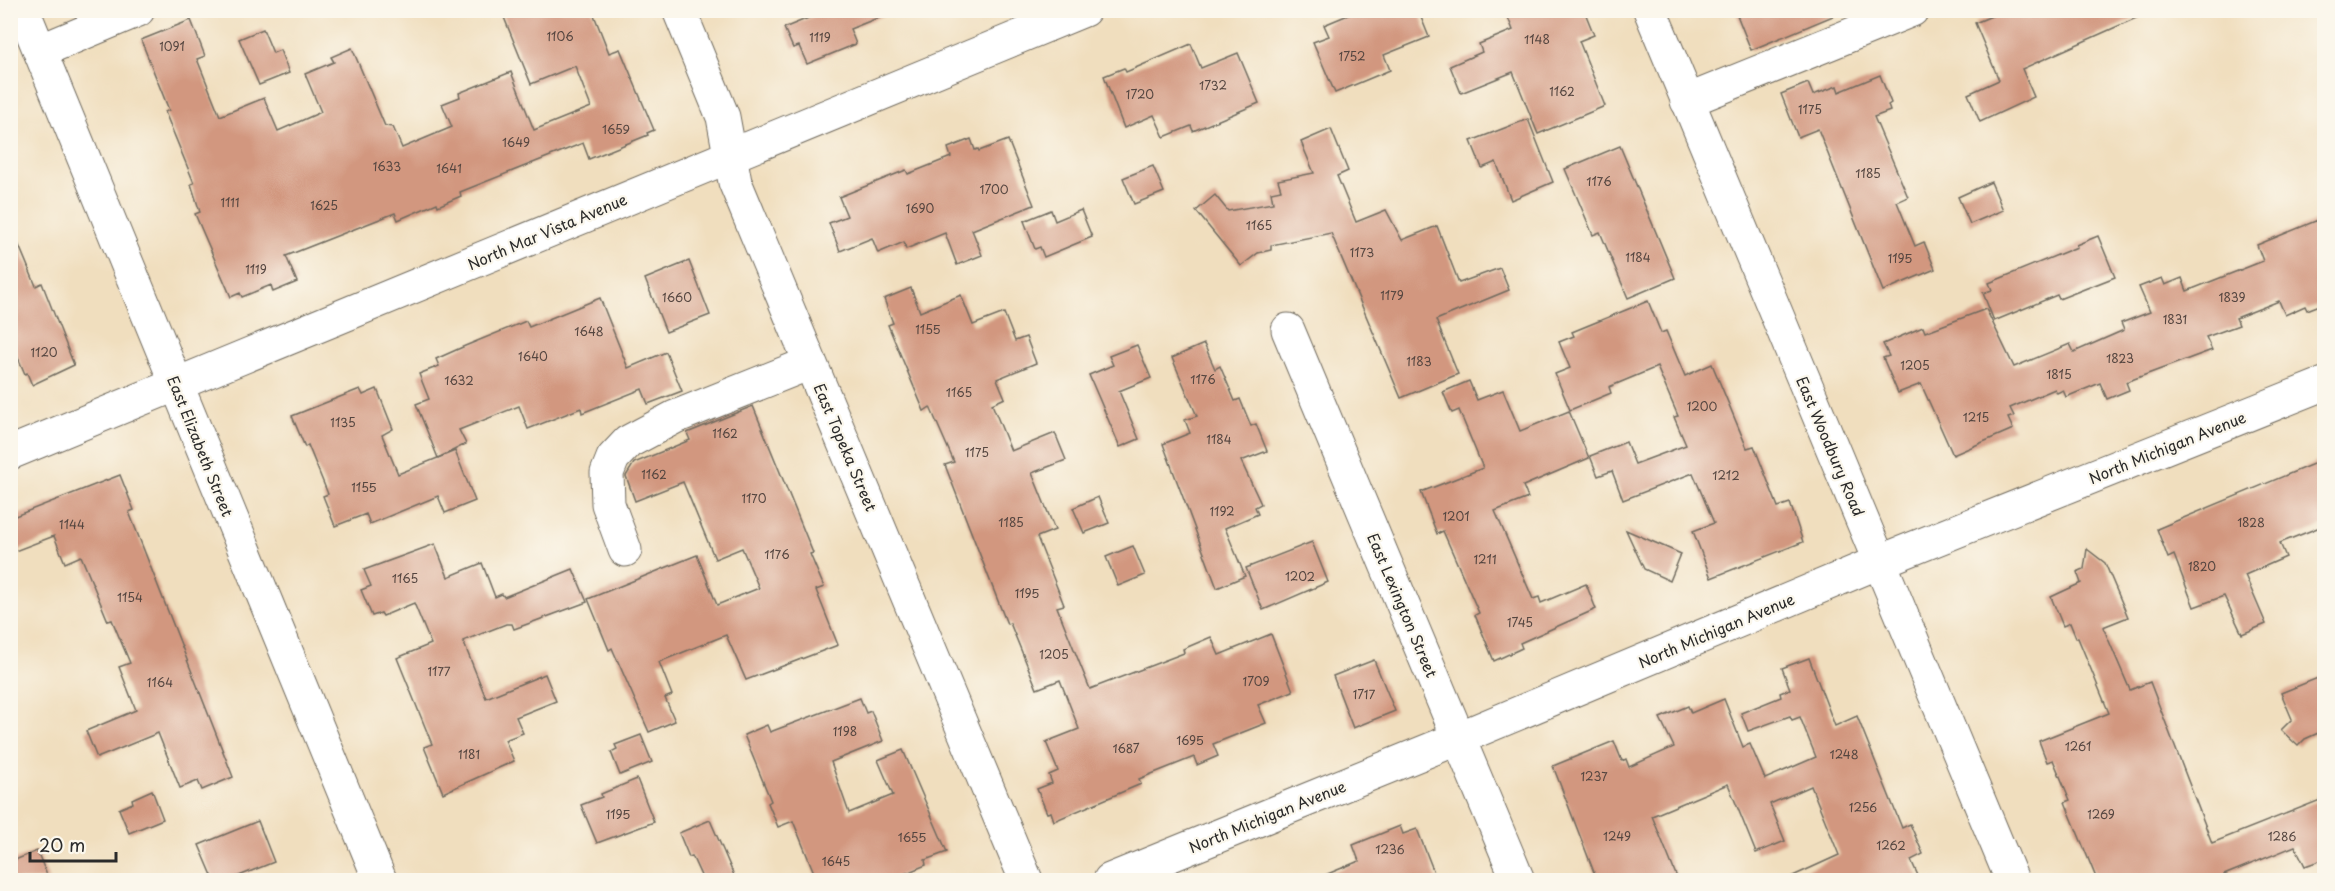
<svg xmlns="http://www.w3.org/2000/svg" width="2335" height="891" font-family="'Playpen Sans',sans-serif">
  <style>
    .building { fill: #d2977f }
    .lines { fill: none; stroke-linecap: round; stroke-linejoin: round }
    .minor-casing { stroke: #706a5e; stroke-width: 35 }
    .minor { stroke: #fff; stroke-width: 33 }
    .labels { text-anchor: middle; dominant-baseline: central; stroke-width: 4.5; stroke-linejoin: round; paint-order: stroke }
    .number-label { font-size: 12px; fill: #554640 }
    .street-label { font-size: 15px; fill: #2b2b2b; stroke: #fbf7ec }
  </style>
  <rect width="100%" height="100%" fill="#fbf7ec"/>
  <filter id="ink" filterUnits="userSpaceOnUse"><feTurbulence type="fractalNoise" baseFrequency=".0167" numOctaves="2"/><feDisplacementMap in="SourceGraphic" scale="12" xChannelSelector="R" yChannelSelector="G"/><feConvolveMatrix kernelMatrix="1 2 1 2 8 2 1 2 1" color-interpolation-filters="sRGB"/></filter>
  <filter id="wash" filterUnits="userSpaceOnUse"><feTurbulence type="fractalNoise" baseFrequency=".008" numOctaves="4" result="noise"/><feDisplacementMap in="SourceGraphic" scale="24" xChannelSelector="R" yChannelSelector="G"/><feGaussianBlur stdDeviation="1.35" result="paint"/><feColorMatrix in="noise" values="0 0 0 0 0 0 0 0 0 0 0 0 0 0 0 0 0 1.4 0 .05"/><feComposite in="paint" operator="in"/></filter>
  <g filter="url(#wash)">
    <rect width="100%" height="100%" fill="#f0debe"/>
    <g id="blocks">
      <g class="building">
        <path d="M501,10H592L609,53L620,49L654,130L647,133L648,135L589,159L583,143L460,192L461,196L438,206L437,203L398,220L395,213L286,256L297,282L273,292L271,285L242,297L240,293L231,297L195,214L200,212L191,184L194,183L165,112L169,110L141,40L191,20L205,56L197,59L220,116L264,98L278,131L321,112L305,74L334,62L331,57L352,48L385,126L393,127L402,148L452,127L442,104L460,97L459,93L511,72L534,130L591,107L575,66L531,84Z"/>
        <path d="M828,10H895V11L850,29L856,44L807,64L799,46L793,48L784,28Z"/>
        <path d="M1360,10H1418L1429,37L1384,55L1390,70L1335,93L1313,42L1329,36L1324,25Z"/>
        <path d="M1505,10H1584L1594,35L1579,41L1605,106L1538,134L1513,72L1461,93L1450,66L1482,52L1479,44L1513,30Z"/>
        <path d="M1735,10H1845V11L1751,50Z"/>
        <path d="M2006,10H2154L2022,69L2034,97L1980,122L1968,94L1999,80L1975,23Z"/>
        <path d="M263,29L273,53L280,50L289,73L259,85L239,39Z"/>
        <path d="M1191,44L1201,68L1238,53L1259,103L1193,131L1191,126L1164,137L1154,115L1124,128L1104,76L1124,68L1126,72Z"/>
        <path d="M1880,75L1891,103L1888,105L1890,111L1874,117L1908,197L1897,202L1915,246L1924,242L1935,269L1883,291L1818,129L1798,137L1781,94L1808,83L1813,95L1837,86L1839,92Z"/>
        <path d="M1528,119L1553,182L1511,200L1496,162L1482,168L1471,141Z"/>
        <path d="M1331,129L1348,171L1337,176L1356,222L1386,210L1402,240L1437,226L1459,283L1500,268L1509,290L1436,320L1458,374L1401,398L1331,233L1271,245V250L1258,253L1241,266L1196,211L1215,195L1228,211L1273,203L1271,192L1281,190L1278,180L1314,173L1301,142Z"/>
        <path d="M971,139L975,150L978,149L979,151L1008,140L1034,205L972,230L982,255L957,265L945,233L906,249L904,242L878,253L872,238L840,251L829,223L847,216L839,197L906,170L908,174L951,157L948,148Z"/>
        <path d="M1620,146L1675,278L1628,298L1600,232L1593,235L1565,169Z"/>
        <path d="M1153,166L1164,192L1134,204L1123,178Z"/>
        <path d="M1991,182L2003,210L1970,224L1958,197Z"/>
        <path d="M1051,210L1055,221L1081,210L1092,237L1044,257L1040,247L1035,249L1024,221Z"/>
        <path d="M2318,220L2325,237V303L2307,310L2305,306L2285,315L2279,301L2236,318L2239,325L2206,337L2212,350L2126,382L2129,390L2107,399L2100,383L2066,397L2063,390L2057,393L2055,389L2010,408L2014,416L2008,418L2013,429L1953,455L1921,384L1898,393L1883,358L1889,356L1883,344L1923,327L1925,332L1986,309L2014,367L2070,344L2074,352L2124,330L2121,323L2150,312L2139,287L2162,278L2165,285L2182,278L2187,291L2263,261L2257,245Z"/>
        <path d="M10,224L36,286L42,283L74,365L32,385L27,373L25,374L10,339Z"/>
        <path d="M2098,236L2115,277L2059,299L2057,295L1994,321L1983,293L1992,290L1989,283L2077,247L2076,245Z"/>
        <path d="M689,261L710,315L666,332L645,279Z"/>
        <path d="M911,288L920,312L961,295L973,325L1004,313L1015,341L1026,337L1036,363L997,379L1005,398L992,404L1011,451L1055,433L1066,460L1032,473L1055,530L1037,537L1064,605L1057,607L1090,689L1184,653L1183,649L1211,637L1219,655L1271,634L1293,691L1258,705L1266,723L1213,744L1218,756L1197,765L1194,757L1139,779L1141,784L1054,821L1051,812L1047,813L1037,789L1052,783L1049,775L1058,771L1046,742L1079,729L1060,680L1037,689L1010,623L1007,624L945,465L954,462L930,407L924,411L888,325L893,323L884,299Z"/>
        <path d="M600,298L628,368L666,352L682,391L648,404L642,389L582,413L581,408L528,429L519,406L459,430L466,444L438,458L416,404L429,399L419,374L439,366L436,359L465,346L526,321L529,327Z"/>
        <path d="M1648,301L1661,333L1666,331L1685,376L1712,364L1747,448L1754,446L1778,507L1790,503L1803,542L1711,578L1693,531L1714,523L1693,473L1623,500L1612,471L1598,476L1590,456L1626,442L1635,464L1686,445L1674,417L1678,416L1657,367L1609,387L1611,393L1570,410L1555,374L1570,368L1559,342L1574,336L1572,332Z"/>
        <path d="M1204,344L1215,369L1220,366L1235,401L1240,399L1251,426L1256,424L1267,451L1241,461L1261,504L1255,507L1258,514L1225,528L1245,576L1217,588L1163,444L1190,433L1185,420L1197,416L1172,358Z"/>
        <path d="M1137,345L1151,378L1119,391L1139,439L1120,447L1089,375L1113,365L1109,356Z"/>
        <path d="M1469,381L1477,400L1503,390L1520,431L1569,411L1589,458L1523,486L1528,498L1495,511L1533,599L1539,597L1541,603L1586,584L1596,609L1520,643L1522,648L1494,661L1475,615L1479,613L1443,531L1437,534L1421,492L1483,468L1459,410L1452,413L1443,392Z"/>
        <path d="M360,389L363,395L377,389L393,429L382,435L398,474L455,451L475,501L445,513L438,496L370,524L366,514L335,526L323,496L328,494L308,445L305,447L292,416Z"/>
        <path d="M753,406L813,553L810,554L824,587L816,590L838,645L746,680L726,635L659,662L672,695L665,698L675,721L649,732L612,648L609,650L588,599L697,555L717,605L759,588L742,548L715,559L683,482L635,501L626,476L634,463L690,440L687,433Z"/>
        <path d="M2325,459V525L2280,543L2286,557L2245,575L2266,624L2242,634L2224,596L2194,607L2174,555L2168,558L2157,529Z"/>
        <path d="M120,475L134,510L129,512L233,777L202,790L198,781L180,788L158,733L97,758L86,731L136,710L119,667L130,663L112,620L108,621L81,556L65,563L54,536L10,553V518Z"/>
        <path d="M1098,497L1109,523L1084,533L1073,508Z"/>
        <path d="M1626,530L1681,554L1670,581L1644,569Z"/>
        <path d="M1312,542L1328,582L1263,610L1246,568Z"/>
        <path d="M435,544L448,577L482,563L495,597L502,594L504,597L573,569L587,602L514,629L512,624H506L463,641L486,698L545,674L556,701L516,717L523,733L505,740L514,761L443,793L424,747L432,744L397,658L431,644L414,603L383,616L381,613L372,616L361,590L371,586L364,570Z"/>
        <path d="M1133,546L1145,575L1118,586L1106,557Z"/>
        <path d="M2087,549L2105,563L2128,617L2103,627L2130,690L2150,682L2212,843L2325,798V859L2305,866L2295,846L2224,875L2226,880H2097L2065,802L2070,800L2053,760L2047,762L2039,741L2109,713L2078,638H2076L2070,623L2063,626L2051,597L2081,583L2077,572L2084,569Z"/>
        <path d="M1809,658L1835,726L1857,716L1902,828L1910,824L1923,854L1911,860L1920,880H1784L1839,855L1811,786L1770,804L1785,841L1756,853L1728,784L1652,816L1678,880H1597L1553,766L1614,741L1622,761L1626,759L1629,767L1674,747L1660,718L1688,706L1691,713L1724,699L1743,747L1750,744L1765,779L1816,757L1800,717L1792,720L1790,716L1748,731L1741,713L1781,697L1780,693L1790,689L1782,668Z"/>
        <path d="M1374,660L1395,711L1353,728L1333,676Z"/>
        <path d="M2325,675V730L2305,739L2298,746L2281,730L2292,719L2281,693Z"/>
        <path d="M860,698L866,713L871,711L883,741L831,762L849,813L893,795L878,760L903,750L947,852L925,860L926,865L889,880H817L793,821L778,827L768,803L771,801L744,735L767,725L770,732Z"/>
        <path d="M641,735L652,762L620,775L611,752L617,749L615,745Z"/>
        <path d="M637,779L654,822L597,843L581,805L602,797L601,794Z"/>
        <path d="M152,790L163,819L129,833L119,809L133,803L132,799Z"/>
        <path d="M710,820L736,880H703L692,856L689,857L679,833Z"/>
        <path d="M258,821L274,862L229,880H214L199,845Z"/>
        <path d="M1400,826L1403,834L1417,829L1437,880H1313L1359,861L1353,845Z"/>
        <path d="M37,851L49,880H10V862Z"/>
      </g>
    </g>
  </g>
  <g filter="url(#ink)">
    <use href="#blocks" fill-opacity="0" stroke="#706a5e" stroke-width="1.5"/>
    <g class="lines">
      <defs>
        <g id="minor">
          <path d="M23,10L380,880"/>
          <path d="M679,10L723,117L735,182L1026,880"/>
          <path d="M1650,10L2012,880"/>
          <path d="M40,51L138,10"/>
          <path d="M1687,101L1912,10"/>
          <path d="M1288,330L1518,880"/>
          <path d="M10,453L1084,10"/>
          <path d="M625,550L608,504L607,473L613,458L628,442L675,417L810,363"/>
          <path d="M1110,880L1459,738L1879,562L2324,384"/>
        </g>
      </defs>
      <use href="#minor" class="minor-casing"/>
      <use href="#minor" class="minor"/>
    </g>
  </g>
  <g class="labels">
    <g class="number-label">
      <text x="560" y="36">1106</text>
      <text x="820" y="37">1119</text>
      <text x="1537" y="39">1148</text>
      <text x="172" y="46">1091</text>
      <text x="1352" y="56">1752</text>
      <text x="1213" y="85">1732</text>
      <text x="1562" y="91">1162</text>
      <text x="1140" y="94">1720</text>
      <text x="1810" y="109">1175</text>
      <text x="616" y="129">1659</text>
      <text x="516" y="142">1649</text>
      <text x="387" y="166">1633</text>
      <text x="449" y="168">1641</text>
      <text x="1868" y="173">1185</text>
      <text x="1599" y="181">1176</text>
      <text x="994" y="189">1700</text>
      <text x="230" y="202">1111</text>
      <text x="324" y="205">1625</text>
      <text x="920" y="208">1690</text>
      <text x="1259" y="225">1165</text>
      <text x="1362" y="252">1173</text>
      <text x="1638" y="257">1184</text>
      <text x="1900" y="258">1195</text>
      <text x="256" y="269">1119</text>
      <text x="1392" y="295">1179</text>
      <text x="677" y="297">1660</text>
      <text x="2232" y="297">1839</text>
      <text x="2175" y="319">1831</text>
      <text x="928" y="329">1155</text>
      <text x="589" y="331">1648</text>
      <text x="44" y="352">1120</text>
      <text x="533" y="356">1640</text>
      <text x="2120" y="358">1823</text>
      <text x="1419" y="361">1183</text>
      <text x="1915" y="365">1205</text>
      <text x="2059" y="374">1815</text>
      <text x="1203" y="379">1176</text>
      <text x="459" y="380">1632</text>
      <text x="959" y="392">1165</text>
      <text x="1702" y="406">1200</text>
      <text x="1976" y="417">1215</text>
      <text x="343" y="422">1135</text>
      <text x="725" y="433">1162</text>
      <text x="1219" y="439">1184</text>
      <text x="977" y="452">1175</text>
      <text x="654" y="474">1162</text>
      <text x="1726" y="475">1212</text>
      <text x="364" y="487">1155</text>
      <text x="754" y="498">1170</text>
      <text x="1222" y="511">1192</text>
      <text x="1456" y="516">1201</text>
      <text x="1011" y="522">1185</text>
      <text x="2251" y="522">1828</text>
      <text x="72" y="524">1144</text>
      <text x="777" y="554">1176</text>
      <text x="1485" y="559">1211</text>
      <text x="2202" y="566">1820</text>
      <text x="1300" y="576">1202</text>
      <text x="405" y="578">1165</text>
      <text x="1027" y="593">1195</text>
      <text x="130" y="597">1154</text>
      <text x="1520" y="622">1745</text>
      <text x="1054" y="654">1205</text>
      <text x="439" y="671">1177</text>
      <text x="1256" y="681">1709</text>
      <text x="160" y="682">1164</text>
      <text x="1364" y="694">1717</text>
      <text x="845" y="731">1198</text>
      <text x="1190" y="740">1695</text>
      <text x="2078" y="746">1261</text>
      <text x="1126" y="748">1687</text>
      <text x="469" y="754">1181</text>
      <text x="1844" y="754">1248</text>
      <text x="1594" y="776">1237</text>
      <text x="1863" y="807">1256</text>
      <text x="618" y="814">1195</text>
      <text x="2101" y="814">1269</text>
      <text x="1617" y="836">1249</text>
      <text x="2282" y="836">1286</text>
      <text x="912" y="837">1655</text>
      <text x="1891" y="845">1262</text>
      <text x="1390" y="849">1236</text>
      <text x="836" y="861">1645</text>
    </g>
    <g class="street-label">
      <text transform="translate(547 231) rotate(-23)">North Mar Vista Avenue</text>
      <text transform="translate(201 446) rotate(68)">East Elizabeth Street</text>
      <text transform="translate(1831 446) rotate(67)">East Woodbury Road</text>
      <text transform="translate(846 447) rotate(67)">East Topeka Street</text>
      <text transform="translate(2167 447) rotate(-22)">North Michigan Avenue</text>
      <text transform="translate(1403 605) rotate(67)">East Lexington Street</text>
      <text transform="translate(1716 630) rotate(-23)">North Michigan Avenue</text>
      <text transform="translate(1267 816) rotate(-22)">North Michigan Avenue</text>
    </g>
  </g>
  <rect width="2335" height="891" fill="none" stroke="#fbf7ec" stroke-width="36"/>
  <path d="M30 852v9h86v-9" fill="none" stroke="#2b2b2b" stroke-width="3"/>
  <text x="39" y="852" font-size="18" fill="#2b2b2b" stroke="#fbf7ec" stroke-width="4.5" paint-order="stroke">20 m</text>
</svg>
